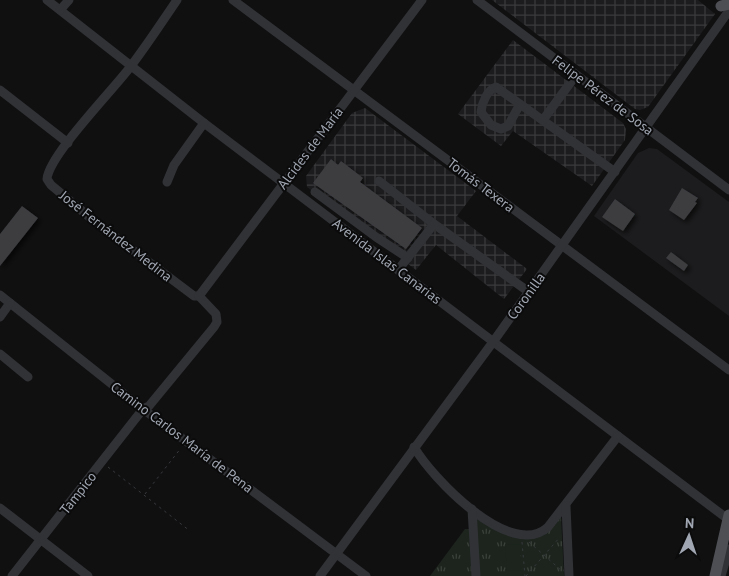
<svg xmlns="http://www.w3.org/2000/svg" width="729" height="576" font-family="'PT Sans',sans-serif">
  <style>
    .built { fill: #1c1c1e }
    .industrial { fill: url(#industrial-grid) }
    .grass { fill: url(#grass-tufts) }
    .pitch { fill: #1c241d }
    .building { fill: #3c3d41; filter: url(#shadow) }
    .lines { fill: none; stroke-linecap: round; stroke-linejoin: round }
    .path { stroke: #37393d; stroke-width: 1; stroke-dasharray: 2.5 4; stroke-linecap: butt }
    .minor { stroke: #313236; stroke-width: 9 }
    .major { stroke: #4d4f55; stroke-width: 11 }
    .labels { text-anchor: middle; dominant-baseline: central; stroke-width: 4; stroke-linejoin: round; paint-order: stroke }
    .street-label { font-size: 14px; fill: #a1a7b2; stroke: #0b0b0c }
  </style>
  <defs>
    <pattern id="industrial-grid" width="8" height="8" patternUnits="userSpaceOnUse" patternTransform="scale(1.25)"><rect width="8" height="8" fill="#1c1c1e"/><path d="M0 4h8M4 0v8" fill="none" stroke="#3a3a3c"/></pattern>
    <pattern id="grass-tufts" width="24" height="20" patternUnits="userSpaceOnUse" patternTransform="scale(1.25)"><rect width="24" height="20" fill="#1c241d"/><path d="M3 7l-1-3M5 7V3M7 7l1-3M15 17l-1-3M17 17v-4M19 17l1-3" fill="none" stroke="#3a413b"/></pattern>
    <filter id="shadow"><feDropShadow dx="3" dy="3" stdDeviation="2.5" flood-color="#0009"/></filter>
  </defs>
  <rect width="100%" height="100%" fill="#101011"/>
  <path class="built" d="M649,148L657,149L729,202V316L594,216L638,153Z"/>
  <g class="industrial">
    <path d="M492,0H698L715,14L648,107L640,110L635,109Z"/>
    <path d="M513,40L623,123L626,129L625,140L592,186L513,131L501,146L458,114Z"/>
    <path d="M365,108L476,191L457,216L527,269L504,299L436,245L416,270L307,187L306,176L352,113Z"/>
  </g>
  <g class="grass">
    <path d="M561,516L564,576H477V518C521,546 516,540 561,516Z"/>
    <path d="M465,529H471L473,576H430Z"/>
  </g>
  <path class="pitch" d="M520,544L521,570L507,571L505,545Z"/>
  <g class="building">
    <path d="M331,159L338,165L341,161L363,178L360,182L422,228L406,249L313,183Z"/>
    <path d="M682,188L698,198L695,202L697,203L684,220L669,210Z"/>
    <path d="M615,199L635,214L623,231L602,217Z"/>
    <path d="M22,206L38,218L0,266V234Z"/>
    <path d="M671,252L688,265L684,271L666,258Z"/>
  </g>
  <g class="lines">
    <g class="path">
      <path d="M108,467L190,531"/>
      <path d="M145,494L181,448"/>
      <path d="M522,542L525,576"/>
      <path d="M529,542L562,571"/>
      <path d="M526,576L560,537"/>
    </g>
    <g class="minor">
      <path d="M47,0L204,123L729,520"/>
      <path d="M177,0C162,22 147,45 131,66C114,89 49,155 47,179L51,185L93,220L194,296H199"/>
      <path d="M233,0L729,370"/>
      <path d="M477,0L729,190"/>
      <path d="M60,10L69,0"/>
      <path d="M0,90L68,143"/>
      <path d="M520,104L508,126L501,129L491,125L481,112C482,103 487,90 496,87L615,172"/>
      <path d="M543,120L576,75"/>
      <path d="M379,181L434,224L529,292"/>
      <path d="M167,182L174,165L204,123"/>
      <path d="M315,192L376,237L408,258"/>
      <path d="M398,270L434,224"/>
      <path d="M0,295L143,409L366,576"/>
      <path d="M199,296L422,0"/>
      <path d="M0,317L10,303"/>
      <path d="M0,354L28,377"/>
      <path d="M414,447C432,478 511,561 548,527L618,436"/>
      <path d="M566,506L569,576"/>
      <path d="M0,508L88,576"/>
      <path d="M472,509L476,576"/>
      <path d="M12,576L143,409L149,406L214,327L217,322L216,314L199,296"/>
      <path d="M320,576L493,342L728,12"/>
      <path d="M721,576L729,549"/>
    </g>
    <g class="major">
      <path d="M721,6L729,4"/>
      <path d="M715,576L729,515"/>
    </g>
  </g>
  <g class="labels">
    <g class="street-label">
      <text transform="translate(603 95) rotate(37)">Felipe Pérez de Sosa</text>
      <text transform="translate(310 148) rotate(-53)">Alcides de María</text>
      <text transform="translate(481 185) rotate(37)">Tomás Texera</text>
      <text transform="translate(116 236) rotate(38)">José Fernández Medina</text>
      <text transform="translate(387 261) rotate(37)">Avenida Islas Canarias</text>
      <text transform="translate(526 296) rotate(-54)">Coronilla</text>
      <text transform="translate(182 437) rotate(37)">Camino Carlos María de Pena</text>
      <text transform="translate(78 493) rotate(-52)">Tampico</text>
    </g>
  </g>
  <g transform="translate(689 536) rotate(3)" stroke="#0b0b0c" stroke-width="4" paint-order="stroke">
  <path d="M0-4L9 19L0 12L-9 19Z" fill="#a1a7b2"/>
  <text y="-8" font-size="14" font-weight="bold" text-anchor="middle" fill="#a1a7b2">N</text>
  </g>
</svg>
